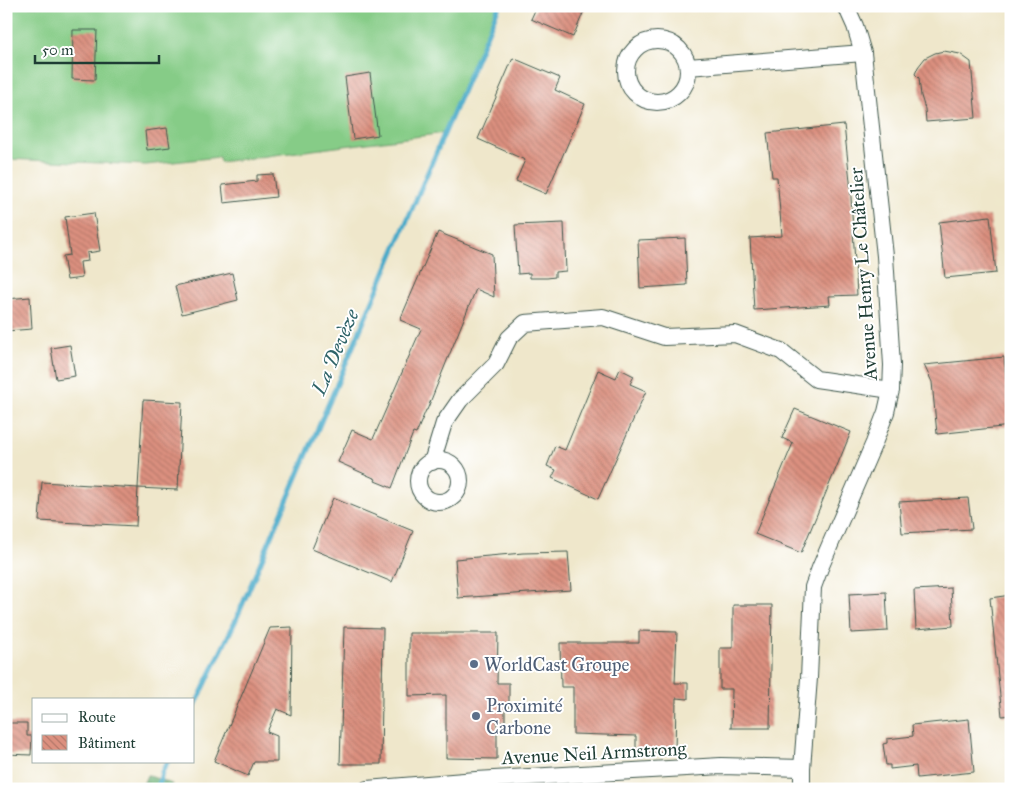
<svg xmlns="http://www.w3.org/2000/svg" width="1017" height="795" font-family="'IM FELL Great Primer',serif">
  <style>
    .forest { fill: url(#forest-crowns); stroke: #467654 }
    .garden { fill: #86cc87; stroke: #52845e }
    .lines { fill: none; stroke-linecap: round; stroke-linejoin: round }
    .stream { stroke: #49aac9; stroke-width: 5 }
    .building { fill: url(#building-back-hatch) }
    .street-casing { stroke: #3e564b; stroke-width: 18 }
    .street { stroke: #fff; stroke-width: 16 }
    .service-dot { fill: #5c6f8a; stroke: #fff; stroke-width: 2 }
    .labels { text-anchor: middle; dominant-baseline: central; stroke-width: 4; stroke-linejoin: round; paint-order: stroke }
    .street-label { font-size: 19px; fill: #1f3d34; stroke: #fff }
    .service-label { font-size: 19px; fill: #4e5e75; stroke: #fff; text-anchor: start }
    .water-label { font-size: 20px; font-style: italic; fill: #2e6368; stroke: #fff }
  </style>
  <defs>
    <pattern id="forest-crowns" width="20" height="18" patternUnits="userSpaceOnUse" patternTransform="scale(1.25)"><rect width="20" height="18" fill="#6cb074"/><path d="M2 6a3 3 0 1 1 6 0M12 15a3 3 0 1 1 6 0" fill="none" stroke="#589060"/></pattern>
    <pattern id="building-back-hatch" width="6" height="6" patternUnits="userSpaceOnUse" patternTransform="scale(1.25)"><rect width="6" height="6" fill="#dc907f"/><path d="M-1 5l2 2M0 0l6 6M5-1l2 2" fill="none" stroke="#b27769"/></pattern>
  </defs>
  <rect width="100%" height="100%" fill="#fff"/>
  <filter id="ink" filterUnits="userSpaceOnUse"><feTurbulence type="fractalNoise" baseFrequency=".02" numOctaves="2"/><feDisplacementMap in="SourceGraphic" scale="10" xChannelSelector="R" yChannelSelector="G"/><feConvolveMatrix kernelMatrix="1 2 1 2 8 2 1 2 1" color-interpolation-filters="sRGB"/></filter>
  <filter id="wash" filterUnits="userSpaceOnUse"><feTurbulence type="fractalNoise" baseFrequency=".0096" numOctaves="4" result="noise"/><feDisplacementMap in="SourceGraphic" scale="20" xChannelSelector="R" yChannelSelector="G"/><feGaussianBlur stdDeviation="1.12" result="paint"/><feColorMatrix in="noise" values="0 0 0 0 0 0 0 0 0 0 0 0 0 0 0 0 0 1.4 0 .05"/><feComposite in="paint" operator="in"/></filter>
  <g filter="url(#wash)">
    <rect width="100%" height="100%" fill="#efe7cb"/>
    <path class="forest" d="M147,775L172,784L170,789H141Z"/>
    <path class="garden" d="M6,6H499L445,133L220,162L219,157L146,165L6,159Z"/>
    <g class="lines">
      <g class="stream">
        <path d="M194,708L235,622L499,6"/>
        <path d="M158,789L162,772L168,761"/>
      </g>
    </g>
    <g id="blocks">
      <g class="building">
        <path d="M537,6H586L573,37L531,19Z"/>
        <path d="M73,30H97L95,80L72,79Z"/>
        <path d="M944,51L960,54L971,62L976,118L926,122L925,109L921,96L919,78L915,74L918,67L925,58L935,53Z"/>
        <path d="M513,58L560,78L555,90L585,104L546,194L516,181L525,160L478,139Z"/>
        <path d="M370,73L378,135L353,139L345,77Z"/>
        <path d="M844,125L850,181L857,295L829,296L830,305L754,310L750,238L782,236L777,177H772L767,133Z"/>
        <path d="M167,128L170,147L147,150L145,131Z"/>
        <path d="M273,174L276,197L224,203L222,185L257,181V175Z"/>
        <path d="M94,213L100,251L87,253L88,261L80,262L82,278L67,280L63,256L70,255L65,217Z"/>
        <path d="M990,216L996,273L945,278L939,222Z"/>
        <path d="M564,223L566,271L555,272V277L547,278H530V273L518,274L515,225Z"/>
        <path d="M438,232L492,254L494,297L476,289L427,410H426L416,434L413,433L392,488L375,481L376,479L338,462L352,430L373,439L421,329L400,320Z"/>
        <path d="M685,238L687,285L640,288L638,240Z"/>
        <path d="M232,273L238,300L182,314L175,286Z"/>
        <path d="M30,297L32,329L6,331V299Z"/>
        <path d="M70,345L75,376L56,379L51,348Z"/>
        <path d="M1004,357L1011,426L937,434L932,382L924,365Z"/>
        <path d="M620,369L634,376L630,384L646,391L598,499L552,478L556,470L547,466L555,446L565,450L598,370L616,378Z"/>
        <path d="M143,400L182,402L178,490L138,488Z"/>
        <path d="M795,409L851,432L801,553L755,534L793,443L782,438Z"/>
        <path d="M42,482L138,488L136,526L39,521Z"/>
        <path d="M333,498L413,531L392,582L312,549Z"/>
        <path d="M968,498L972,529L902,533L899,502Z"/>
        <path d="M568,552L571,590L458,598L455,559L523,553Z"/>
        <path d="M951,588L953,626L916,629L914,590Z"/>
        <path d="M886,592L888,631L851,633L849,594Z"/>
        <path d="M1011,595V715L1002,716L990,598Z"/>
        <path d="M733,605H772L770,728H731L732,689H720V648H733Z"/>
        <path d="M292,627L291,715L277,709L267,732L277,736V762H254L248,776L214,761L270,628Z"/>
        <path d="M344,627L383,628L381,764H340Z"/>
        <path d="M639,631L677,632L675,683H688V699L676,698L675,753L636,752V736L573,734V687H561L560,643H639Z"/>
        <path d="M409,633H498L497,683H509V709H505V722H497V759L446,758V695L409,696Z"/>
        <path d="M969,719L974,772L917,778L916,766L890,769V765H886L883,744L887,743V739L913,736L912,725Z"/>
        <path d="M6,723H27V736H32L31,755L6,754Z"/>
      </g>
    </g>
  </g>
  <g filter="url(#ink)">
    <use href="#blocks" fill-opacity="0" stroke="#3e564b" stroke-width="1"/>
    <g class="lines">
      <defs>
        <g id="street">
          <circle cx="657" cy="71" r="31"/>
          <path d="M688,67L863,53"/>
          <circle cx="439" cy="481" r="21"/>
          <path d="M432,462L444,423L460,400L496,364L509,338L525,323L603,317L664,337L735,334L781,351L816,379L891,390"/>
          <path d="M367,789L476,780L721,766L802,768"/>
          <path d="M802,789V768L809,678L813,587L820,568L874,443L886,412L891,390L892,365L885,256L863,53L855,26L846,6"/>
        </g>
      </defs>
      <use href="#street" class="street-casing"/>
      <use href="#street" class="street"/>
    </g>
  </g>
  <g class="service-dot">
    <circle cx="474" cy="664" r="5"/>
    <circle cx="476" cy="716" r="5"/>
  </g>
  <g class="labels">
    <g class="street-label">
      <text transform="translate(863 274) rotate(-94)">Avenue Henry Le Châtelier</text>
      <text transform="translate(594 753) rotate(-3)">Avenue Neil Armstrong</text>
    </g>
    <g class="service-label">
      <text x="484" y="664">WorldCast Groupe</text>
      <text x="486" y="705">Proximité<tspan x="486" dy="22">Carbone</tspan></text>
    </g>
    <g class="water-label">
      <text transform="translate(335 352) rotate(-67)">La Devèze</text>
    </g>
  </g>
  <rect width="1017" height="795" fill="none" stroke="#fff" stroke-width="25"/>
  <rect x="32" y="698" width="162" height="65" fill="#ffffff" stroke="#a5b1ae"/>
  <rect x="42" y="714" width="25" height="8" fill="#ffffff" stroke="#a5b1ae"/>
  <text x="78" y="722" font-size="15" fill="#1f3d34">Route</text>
  <rect x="42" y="735" width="25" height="15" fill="url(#building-back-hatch)" stroke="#a5b1ae"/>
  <text x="78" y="748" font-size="15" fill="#1f3d34">Bâtiment</text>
  <path d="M35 55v8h124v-8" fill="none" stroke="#1f3d34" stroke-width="2.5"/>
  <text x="42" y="55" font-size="15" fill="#1f3d34" stroke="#ffffff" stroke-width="4" paint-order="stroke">50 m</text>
</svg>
